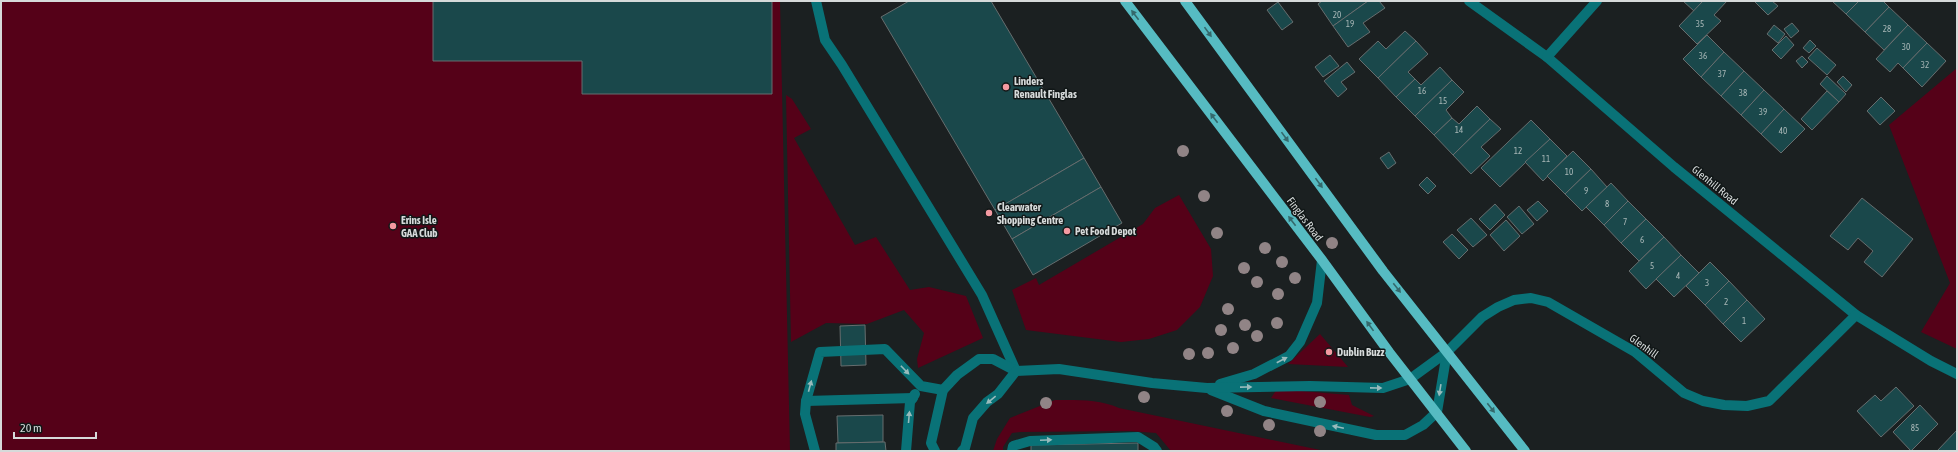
<svg xmlns="http://www.w3.org/2000/svg" width="1958" height="452" font-family="'Asap Condensed',sans-serif">
  <style>
    .green { fill: #550118 }
    .building { fill: #1a484b; stroke: #666d6e }
    .lines { fill: none; stroke-linecap: round; stroke-linejoin: round }
    .minor { stroke: #097277; stroke-width: 10 }
    .major { stroke: #56bbc2; stroke-width: 10 }
    .tree { fill: #918486 }
    .oneway { fill: #34696c }
    .oneway2 { fill: #98bbbc }
    .poi-dot { fill: #f49aa2; stroke: #111717; stroke-width: 1.5 }
    .labels { text-anchor: middle; dominant-baseline: central; stroke-width: 3; stroke-linejoin: round; paint-order: stroke }
    .number-label { font-size: 9px; fill: #a7b6b6 }
    .poi-label { font-size: 11px; font-weight: bold; fill: #d6dada; stroke: #111717; text-anchor: start }
    .street-label { font-size: 11px; fill: #d6dada; stroke: #111717 }
  </style>
  <rect width="100%" height="100%" fill="#1b2021"/>
  <g class="green">
    <path d="M1,1H780L790,451H1Z"/>
    <path d="M1957,68V349L1921,332L1950,283L1889,125Z"/>
    <path d="M786,95L792,99L811,129L794,138L855,245L876,237L910,290L929,287L966,296L983,338L918,368L917,359L924,333L904,310L867,324L826,323L791,342Z"/>
    <path d="M1179,195L1211,249L1213,276L1200,307L1177,330L1149,339L1121,342L1026,330L1012,290L1036,278L1039,285L1143,224L1155,208Z"/>
    <path d="M1320,334L1348,367L1288,364Z"/>
    <path d="M1277,389L1349,395L1352,405L1374,416L1370,417L1271,398Z"/>
    <path d="M1055,400C1077,400 1099,399 1119,408L1325,451H1171L1156,433L1130,431L1021,432L1012,433L1003,447V451H993L997,439L1010,418Z"/>
  </g>
  <g class="building">
    <path d="M433,1H772V94H582V61H433Z"/>
    <path d="M909,1H991L1084,158L995,210L881,17Z"/>
    <path d="M1322,1H1368L1333,26L1318,4Z"/>
    <path d="M1368,1H1379L1385,8L1363,23L1370,32L1348,47L1333,26Z"/>
    <path d="M1683,1H1703L1694,11Z"/>
    <path d="M1703,1H1727L1714,15L1721,21L1697,44L1679,26Z"/>
    <path d="M1754,1H1772L1778,6L1768,15Z"/>
    <path d="M1832,1H1859L1846,14Z"/>
    <path d="M1859,1H1883L1889,7L1865,32L1846,14Z"/>
    <path d="M1278,2L1293,22L1282,30L1267,10Z"/>
    <path d="M1889,7L1908,25L1884,50L1865,32Z"/>
    <path d="M1792,23L1799,31L1791,38L1784,29Z"/>
    <path d="M1774,25L1785,34L1778,43L1767,34Z"/>
    <path d="M1908,25L1927,43L1903,68L1898,63L1890,72L1876,59Z"/>
    <path d="M1405,31L1416,41L1378,78L1359,59L1378,41L1386,49Z"/>
    <path d="M1707,35L1724,52L1701,77L1683,59Z"/>
    <path d="M1786,36L1794,45L1781,59L1772,50Z"/>
    <path d="M1810,40L1816,46L1809,53L1803,48Z"/>
    <path d="M1416,41L1428,54L1408,72L1415,79L1396,97L1378,78Z"/>
    <path d="M1927,43L1946,61L1922,87L1903,68Z"/>
    <path d="M1817,48L1836,65L1827,75L1808,58Z"/>
    <path d="M1724,52L1744,71L1721,96L1701,77Z"/>
    <path d="M1330,55L1339,66L1323,77L1315,67Z"/>
    <path d="M1802,56L1808,62L1802,68L1796,61Z"/>
    <path d="M1347,62L1355,72L1341,82L1347,89L1338,97L1324,81Z"/>
    <path d="M1440,67L1452,80L1415,116L1396,97L1415,79L1421,85Z"/>
    <path d="M1744,71L1764,90L1741,115L1721,96Z"/>
    <path d="M1827,76L1846,94L1839,102L1820,84Z"/>
    <path d="M1843,76L1852,85L1846,92L1837,82Z"/>
    <path d="M1452,80L1464,92L1446,110L1452,118L1434,135L1415,116Z"/>
    <path d="M1764,90L1784,109L1761,134L1741,115Z"/>
    <path d="M1827,91L1839,102L1812,130L1801,119Z"/>
    <path d="M1881,97L1895,111L1880,125L1867,111Z"/>
    <path d="M1477,106L1490,119L1453,155L1434,135L1452,118L1459,124Z"/>
    <path d="M1784,109L1805,129L1781,153L1761,134Z"/>
    <path d="M1490,119L1501,129L1481,147L1490,156L1471,174L1453,155Z"/>
    <path d="M1531,120L1550,139L1500,187L1481,168Z"/>
    <path d="M1550,139L1567,156L1543,181L1525,162Z"/>
    <path d="M1573,151L1591,169L1565,194L1547,176Z"/>
    <path d="M1389,152L1396,163L1388,169L1380,158Z"/>
    <path d="M1084,158L1101,187L1012,239L995,210Z"/>
    <path d="M1591,169L1607,187L1582,211L1565,194Z"/>
    <path d="M1427,177L1436,186L1428,194L1419,185Z"/>
    <path d="M1611,183L1628,201L1604,225L1586,207Z"/>
    <path d="M1101,187L1122,223L1033,275L1012,239Z"/>
    <path d="M1862,198L1913,239L1882,277L1864,262L1873,251L1858,238L1848,250L1830,236Z"/>
    <path d="M1538,201L1548,211L1537,221L1527,210Z"/>
    <path d="M1628,201L1646,219L1621,243L1604,225Z"/>
    <path d="M1495,204L1505,215L1490,230L1479,219Z"/>
    <path d="M1519,206L1534,224L1522,234L1507,217Z"/>
    <path d="M1471,218L1487,235L1473,247L1457,230Z"/>
    <path d="M1646,219L1664,237L1639,261L1621,243Z"/>
    <path d="M1506,220L1520,236L1504,251L1490,235Z"/>
    <path d="M1452,234L1468,250L1459,259L1443,242Z"/>
    <path d="M1664,237L1681,255L1646,289L1629,271Z"/>
    <path d="M1681,255L1699,273L1674,297L1656,279Z"/>
    <path d="M1710,262L1729,281L1705,305L1686,286Z"/>
    <path d="M1729,281L1747,300L1723,324L1705,305Z"/>
    <path d="M1747,300L1765,319L1741,342L1723,324Z"/>
    <path d="M865,325L866,365L841,366L840,326Z"/>
    <path d="M1896,387L1914,406L1881,437L1857,411L1875,395L1881,401Z"/>
    <path d="M1920,405L1938,424L1911,451L1893,432Z"/>
    <path d="M883,415V442L838,443L837,416Z"/>
    <path d="M1957,430V451H1937Z"/>
    <path d="M885,442L886,451H836V443Z"/>
    <path d="M1138,443V451H1031V445Z"/>
  </g>
  <g class="lines">
    <g class="minor">
      <path d="M816,1L825,40L842,65L982,295L1016,371"/>
      <path d="M1469,1L1547,57L1674,167L1856,315L1931,361L1957,374"/>
      <path d="M1547,57L1597,1"/>
      <path d="M1220,384L1254,374L1289,356L1300,342L1317,303L1322,260"/>
      <path d="M1211,390L1264,411L1376,435H1405L1423,425L1437,412L1447,352"/>
      <path d="M806,401L913,398"/>
      <path d="M815,451L805,414L806,401L820,352L885,349L921,386L943,390"/>
      <path d="M906,451L910,402L915,394"/>
      <path d="M935,451L931,443L943,390L957,375L979,359H993L1016,371"/>
      <path d="M962,451L965,448L973,418L987,402L998,394L1016,371L1059,369L1152,383L1207,388L1310,386L1383,388L1410,379L1447,352L1482,317L1498,307L1514,300L1531,298L1548,302L1635,352L1684,393L1703,401L1724,405L1747,406L1769,401L1856,315"/>
      <path d="M1012,451L1013,446L1030,441L1138,437L1154,447L1157,451"/>
    </g>
    <g class="major">
      <path d="M1125,1L1322,260L1389,352L1466,451"/>
      <path d="M1185,1L1383,271L1525,451"/>
    </g>
  </g>
  <g class="tree">
    <circle cx="1183" cy="151" r="6"/>
    <circle cx="1204" cy="196" r="6"/>
    <circle cx="1217" cy="233" r="6"/>
    <circle cx="1332" cy="243" r="6"/>
    <circle cx="1265" cy="248" r="6"/>
    <circle cx="1282" cy="262" r="6"/>
    <circle cx="1244" cy="268" r="6"/>
    <circle cx="1295" cy="278" r="6"/>
    <circle cx="1257" cy="282" r="6"/>
    <circle cx="1278" cy="294" r="6"/>
    <circle cx="1228" cy="309" r="6"/>
    <circle cx="1277" cy="323" r="6"/>
    <circle cx="1245" cy="325" r="6"/>
    <circle cx="1221" cy="330" r="6"/>
    <circle cx="1257" cy="336" r="6"/>
    <circle cx="1233" cy="348" r="6"/>
    <circle cx="1208" cy="353" r="6"/>
    <circle cx="1189" cy="354" r="6"/>
    <circle cx="1144" cy="397" r="6"/>
    <circle cx="1320" cy="402" r="6"/>
    <circle cx="1046" cy="403" r="6"/>
    <circle cx="1227" cy="411" r="6"/>
    <circle cx="1269" cy="425" r="6"/>
    <circle cx="1320" cy="431" r="6"/>
  </g>
  <defs><path id="oneway-solid" d="M-6-.8H1V-3.2L6.5 0L1 3.2V.8H-6Z"/></defs>
  <g class="oneway">
    <use href="#oneway-solid" transform="translate(1135 15) rotate(-127)"/>
    <use href="#oneway-solid" transform="translate(1208 32) rotate(54)"/>
    <use href="#oneway-solid" transform="translate(1214 118) rotate(-127)"/>
    <use href="#oneway-solid" transform="translate(1285 137) rotate(54)"/>
    <use href="#oneway-solid" transform="translate(1319 183) rotate(54)"/>
    <use href="#oneway-solid" transform="translate(1292 221) rotate(-127)"/>
    <use href="#oneway-solid" transform="translate(1397 288) rotate(52)"/>
    <use href="#oneway-solid" transform="translate(1370 326) rotate(-126)"/>
    <use href="#oneway-solid" transform="translate(1491 408) rotate(52)"/>
  </g>
  <g class="oneway2">
    <use href="#oneway-solid" transform="translate(1282 360) rotate(-28)"/>
    <use href="#oneway-solid" transform="translate(905 370) rotate(46)"/>
    <use href="#oneway-solid" transform="translate(810 386) rotate(-75)"/>
    <use href="#oneway-solid" transform="translate(1246 387) rotate(-1)"/>
    <use href="#oneway-solid" transform="translate(1376 388) rotate(1)"/>
    <use href="#oneway-solid" transform="translate(1440 390) rotate(99)"/>
    <use href="#oneway-solid" transform="translate(991 400) rotate(141)"/>
    <use href="#oneway-solid" transform="translate(909 417) rotate(-85)"/>
    <use href="#oneway-solid" transform="translate(1338 427) rotate(-168)"/>
    <use href="#oneway-solid" transform="translate(1046 440) rotate(-2)"/>
  </g>
  <g class="poi-dot">
    <circle cx="1006" cy="87" r="4"/>
    <circle cx="989" cy="213" r="4"/>
    <circle cx="393" cy="226" r="4"/>
    <circle cx="1067" cy="231" r="4"/>
    <circle cx="1329" cy="352" r="4"/>
  </g>
  <g class="labels">
    <g class="number-label">
      <text x="1337" y="15">20</text>
      <text x="1350" y="24">19</text>
      <text x="1700" y="24">35</text>
      <text x="1887" y="29">28</text>
      <text x="1906" y="47">30</text>
      <text x="1703" y="56">36</text>
      <text x="1925" y="65">32</text>
      <text x="1722" y="74">37</text>
      <text x="1422" y="91">16</text>
      <text x="1743" y="93">38</text>
      <text x="1443" y="101">15</text>
      <text x="1763" y="112">39</text>
      <text x="1459" y="130">14</text>
      <text x="1783" y="131">40</text>
      <text x="1518" y="151">12</text>
      <text x="1546" y="159">11</text>
      <text x="1569" y="172">10</text>
      <text x="1586" y="191">9</text>
      <text x="1607" y="204">8</text>
      <text x="1625" y="222">7</text>
      <text x="1642" y="240">6</text>
      <text x="1652" y="266">5</text>
      <text x="1678" y="276">4</text>
      <text x="1707" y="283">3</text>
      <text x="1726" y="302">2</text>
      <text x="1744" y="321">1</text>
      <text x="1915" y="428">85</text>
    </g>
    <g class="poi-label">
      <text x="1014" y="81">Linders<tspan x="1014" dy="13">Renault Finglas</tspan></text>
      <text x="997" y="207">Clearwater<tspan x="997" dy="13">Shopping Centre</tspan></text>
      <text x="401" y="220">Erins Isle<tspan x="401" dy="13">GAA Club</tspan></text>
      <text x="1075" y="231">Pet Food Depot</text>
      <text x="1337" y="352">Dublin Buzz</text>
    </g>
    <g class="street-label">
      <text transform="translate(1715 185) rotate(39)">Glenhill Road</text>
      <text transform="translate(1305 219) rotate(53)">Finglas Road</text>
      <text transform="translate(1644 346) rotate(36)">Glenhill</text>
    </g>
  </g>
  <rect width="1958" height="452" fill="none" stroke="#d6dada" stroke-width="4"/>
  <path d="M14 432v6h82v-6" fill="none" stroke="#d6dada" stroke-width="2"/>
  <text x="20" y="432" font-size="12" fill="#d6dada" stroke="#111717" stroke-width="3" paint-order="stroke">20 m</text>
</svg>
